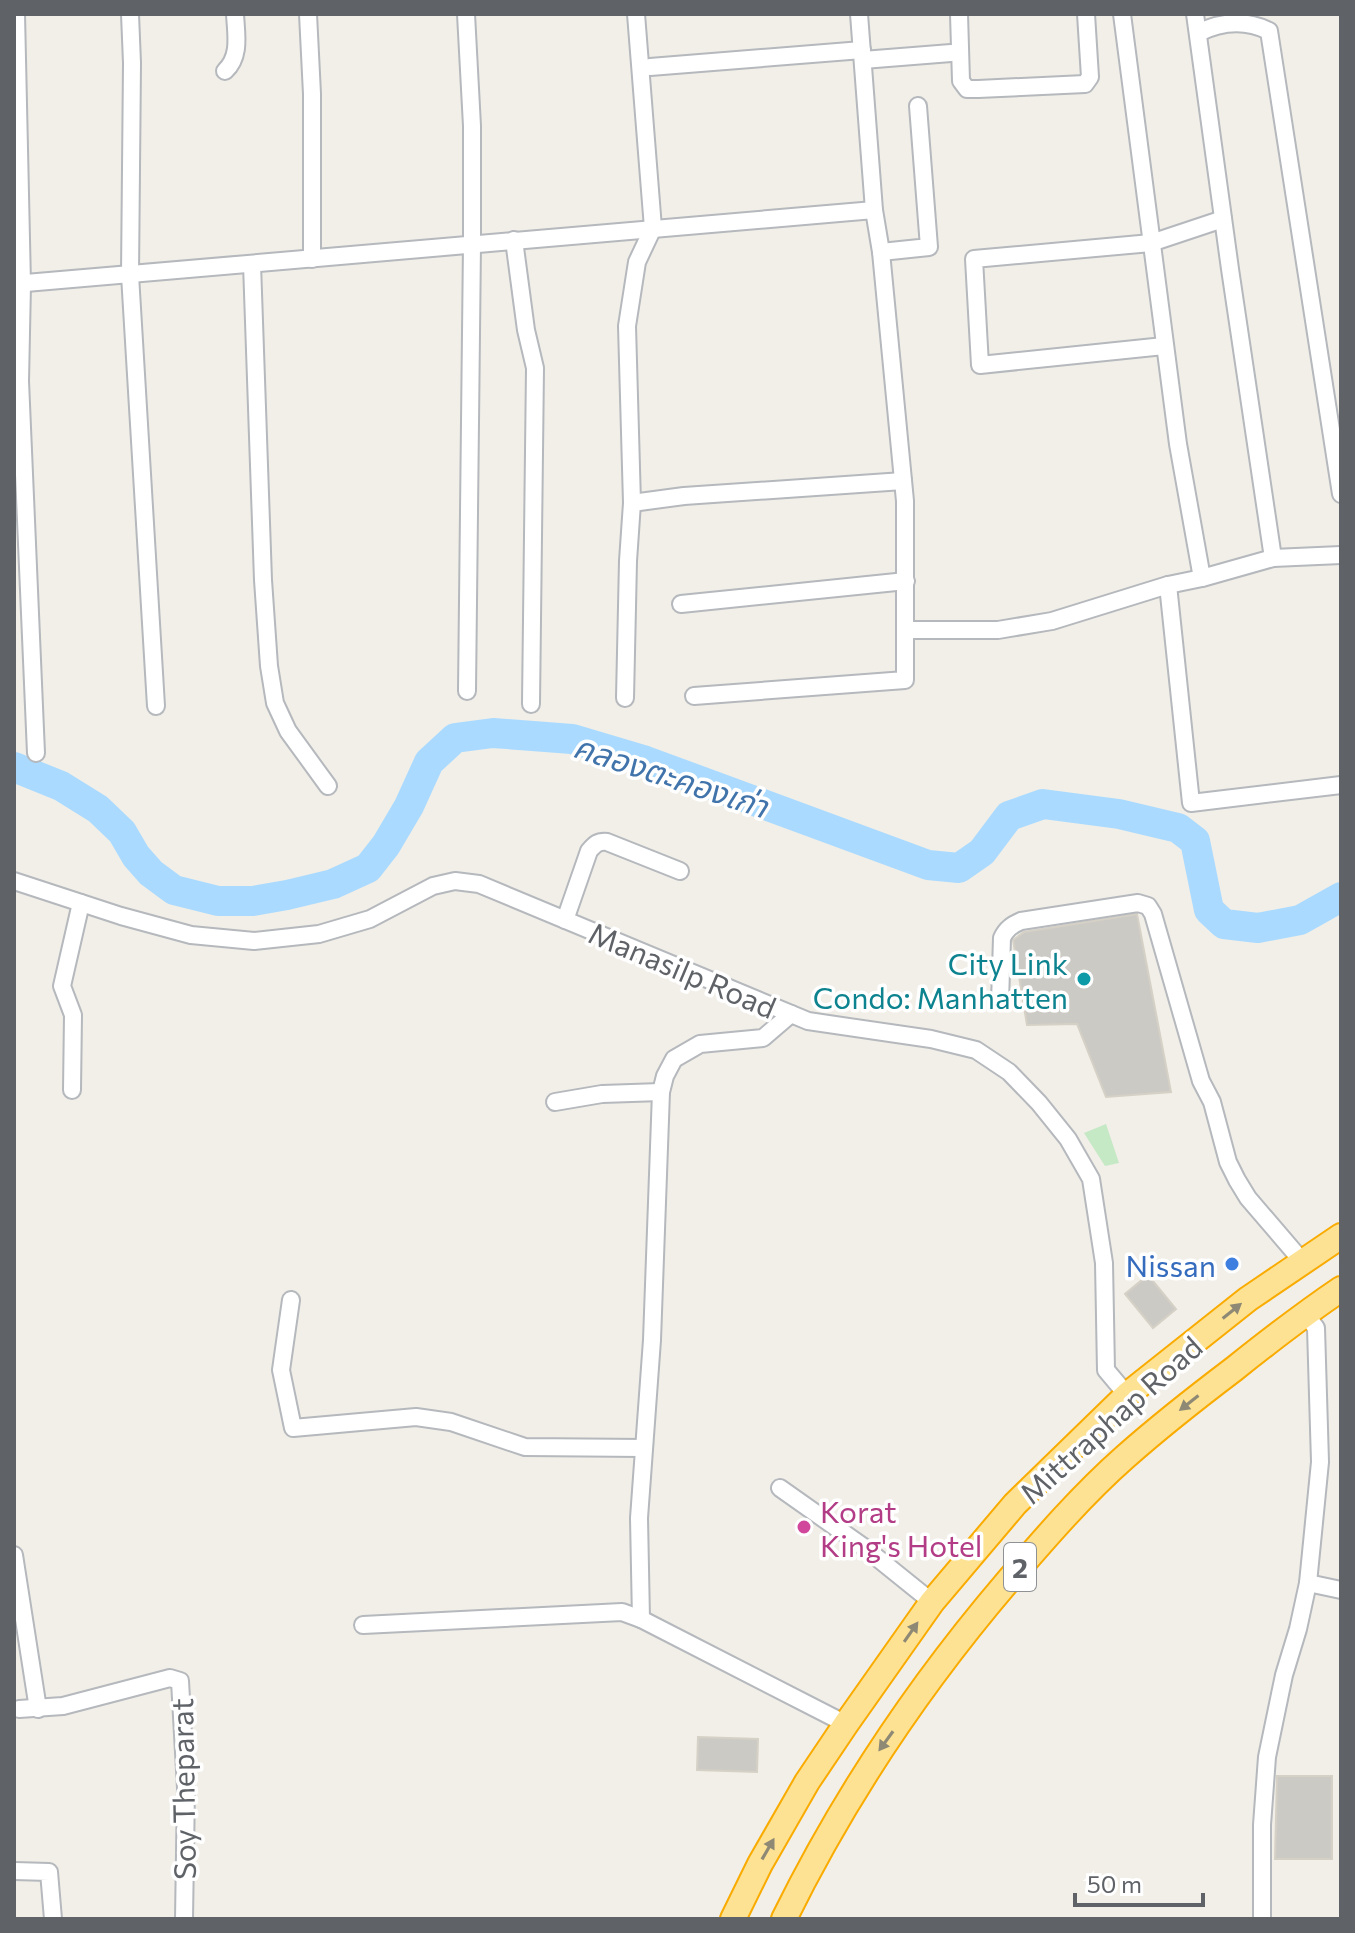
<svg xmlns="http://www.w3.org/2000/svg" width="1355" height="1933" font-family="Commissioner,'Noto Sans Thai',sans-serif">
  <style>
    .green { fill: #c5e8c5 }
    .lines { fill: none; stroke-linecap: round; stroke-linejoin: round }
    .river { stroke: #aadaff; stroke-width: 30 }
    .building { fill: #cccac5; stroke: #d6d1c6; stroke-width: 2 }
    .minor-casing { stroke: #b5b8bc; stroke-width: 20 }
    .highway-casing { stroke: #f9ab00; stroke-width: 28 }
    .minor { stroke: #fff; stroke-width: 16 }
    .highway { stroke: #fde293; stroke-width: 24 }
    .oneway { fill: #8e8975 }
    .culture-dot { fill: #0f9aa8; stroke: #fff; stroke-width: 3 }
    .shop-dot { fill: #3f7fe0; stroke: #fff; stroke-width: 3 }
    .hotel-dot { fill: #d1479c; stroke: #fff; stroke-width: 3 }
    .labels { text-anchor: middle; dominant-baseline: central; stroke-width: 7; stroke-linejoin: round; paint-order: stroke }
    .shield { fill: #fff; stroke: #8f9295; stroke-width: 2 }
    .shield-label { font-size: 28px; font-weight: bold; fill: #5f6368 }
    .culture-label { font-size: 30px; fill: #0d838f; stroke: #fff; text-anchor: end }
    .street-label { font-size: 30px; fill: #5f6368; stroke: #fff }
    .shop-label { font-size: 30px; fill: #366cbe; stroke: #fff; text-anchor: end }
    .hotel-label { font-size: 30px; fill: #b23c85; stroke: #fff; text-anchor: start }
    .water-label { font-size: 32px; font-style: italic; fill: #4174aa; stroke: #fff }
  </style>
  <rect width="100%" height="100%" fill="#f1efe8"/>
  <path class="green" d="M1106,1124L1119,1163L1105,1166L1084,1133Z"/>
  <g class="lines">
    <path class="river" d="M14,767L61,786L98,809L122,832L136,856L151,873L174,890L218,901H253L287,895L333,884L368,868L386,845L409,806L429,762L455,738L493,733L572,739L646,761L928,865L959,868L982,852L1009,816L1043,804L1119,814L1178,828L1195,841L1209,910L1224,924L1258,928L1300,920L1341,897"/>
  </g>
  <g class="building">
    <path d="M1137,914L1171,1092L1106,1097L1077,1024L1027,1025L1013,940L1024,932Z"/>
    <path d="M1148,1275L1176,1309L1153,1328L1125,1294Z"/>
    <path d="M698,1737L758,1739L757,1772L697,1770Z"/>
    <path d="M1277,1776H1332V1859H1275Z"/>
  </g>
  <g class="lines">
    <defs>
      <g id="minor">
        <path d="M16,14L22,284L20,381L36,753"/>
        <path d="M130,14L132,63L130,275L156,706"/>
        <path d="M308,14L312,94V259"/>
        <path d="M466,14L472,126V244L467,691"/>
        <path d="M959,14L961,81L967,89H978L1085,84L1090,77L1086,14"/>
        <path d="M1122,14L1178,444L1202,578"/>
        <path d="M1195,14L1230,269L1273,558"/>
        <path d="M1198,33C1222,21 1245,19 1269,31L1341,494"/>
        <path d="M863,60L951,53"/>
        <path d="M650,67L862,50"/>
        <path d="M225,71C241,56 236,34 235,14"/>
        <path d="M514,240L526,330L535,368L531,704"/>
        <path d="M881,252L929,247L918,106"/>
        <path d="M252,264L263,580L269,666L275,703L288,731L328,786"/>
        <path d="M14,284L874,210"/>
        <path d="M1164,346L980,365L974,259L1151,243L1223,219"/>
        <path d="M632,503L684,496L903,481"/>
        <path d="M1168,585L1191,803L1341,785"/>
        <path d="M681,604L906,581"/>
        <path d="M906,630H998L1052,621L1168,585L1202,578L1273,558L1341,555"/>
        <path d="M694,696L905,680V501L881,252L874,210L859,14"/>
        <path d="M625,698L628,561L632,503L627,326L637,262L653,228L636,14"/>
        <path d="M14,881L121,916L191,935L254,941L319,934L370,919L433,886L455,881L479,884L808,1021L931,1039L976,1050L1009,1072L1039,1103L1068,1139L1091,1179L1104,1263L1106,1370L1127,1395"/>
        <path d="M565,920L589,851C595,844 598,841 607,842L680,871"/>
        <path d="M1000,1002L1002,938C1006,929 1012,925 1021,921L1138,903L1148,906L1153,914L1201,1081L1212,1102L1228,1162L1237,1180L1248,1198L1302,1261"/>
        <path d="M791,1014L763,1038L700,1044L674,1059L665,1076L661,1092L652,1340L639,1518L641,1619L846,1724"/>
        <path d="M72,1090L73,1015L62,986L81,903"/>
        <path d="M555,1102L602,1094L661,1092"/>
        <path d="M291,1300L281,1370L293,1428L416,1417L451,1422L525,1447L644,1448"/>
        <path d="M780,1488L865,1548L932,1602"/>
        <path d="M14,1555L38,1709"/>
        <path d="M1308,1583L1341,1590"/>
        <path d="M363,1625L622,1612L641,1619"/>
        <path d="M19,1709L63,1706L170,1678L180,1681L186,1788L184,1919"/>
        <path d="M14,1871L49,1872L53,1919"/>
        <path d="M1262,1919V1825L1267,1757L1284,1675L1298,1629L1308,1583L1320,1462L1316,1328L1305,1313"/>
      </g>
      <g id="highway">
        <path d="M733,1919L760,1864L807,1782L846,1724L932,1602L1015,1504L1127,1395L1248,1299L1341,1236"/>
        <path d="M784,1919C844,1797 920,1684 1008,1581C1045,1538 1083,1494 1125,1457C1160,1426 1197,1397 1234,1369C1269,1341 1304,1314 1341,1289"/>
      </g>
    </defs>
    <use href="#minor" class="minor-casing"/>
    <use href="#highway" class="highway-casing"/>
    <use href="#minor" class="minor"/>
    <use href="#highway" class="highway"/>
  </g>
  <defs><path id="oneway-solid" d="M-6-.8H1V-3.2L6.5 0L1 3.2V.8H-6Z" transform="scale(2)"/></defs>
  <g class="oneway">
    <use href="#oneway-solid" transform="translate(1232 1311) rotate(-39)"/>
    <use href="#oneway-solid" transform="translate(1189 1403) rotate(142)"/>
    <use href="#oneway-solid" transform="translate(911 1632) rotate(-55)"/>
    <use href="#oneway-solid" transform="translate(886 1741) rotate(126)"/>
    <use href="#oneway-solid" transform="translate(768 1849) rotate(-60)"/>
  </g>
  <circle class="culture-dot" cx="1084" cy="979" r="8"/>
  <circle class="shop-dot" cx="1232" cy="1264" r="8"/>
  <circle class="hotel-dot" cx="804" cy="1527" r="8"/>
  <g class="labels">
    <rect class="shield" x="1004" y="1543" width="32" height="48" rx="6"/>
    <g class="shield-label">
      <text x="1020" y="1567">2</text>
    </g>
    <g class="culture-label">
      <text x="1068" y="962">City Link<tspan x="1068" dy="34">Condo: Manhatten</tspan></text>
    </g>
    <g class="street-label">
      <text transform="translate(683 969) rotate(23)">Manasilp Road</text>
      <text transform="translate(1110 1419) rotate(-42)">Mittraphap Road</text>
      <text transform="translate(182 1789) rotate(-91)">Soy Theparat</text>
    </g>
    <g class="shop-label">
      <text x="1216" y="1264">Nissan</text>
    </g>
    <g class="hotel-label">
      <text x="820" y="1510">Korat<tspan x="820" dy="34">King's Hotel</tspan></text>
    </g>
    <g class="water-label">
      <text transform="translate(671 775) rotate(18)">คลองตะคองเก่า</text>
    </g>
  </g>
  <rect width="1355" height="1933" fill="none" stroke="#5f6368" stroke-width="32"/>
  <path d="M1075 1893v12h128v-12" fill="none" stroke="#5f6368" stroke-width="4"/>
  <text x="1087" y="1893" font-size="24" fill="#5f6368" stroke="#ffffff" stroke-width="6" paint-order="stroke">50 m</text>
</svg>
